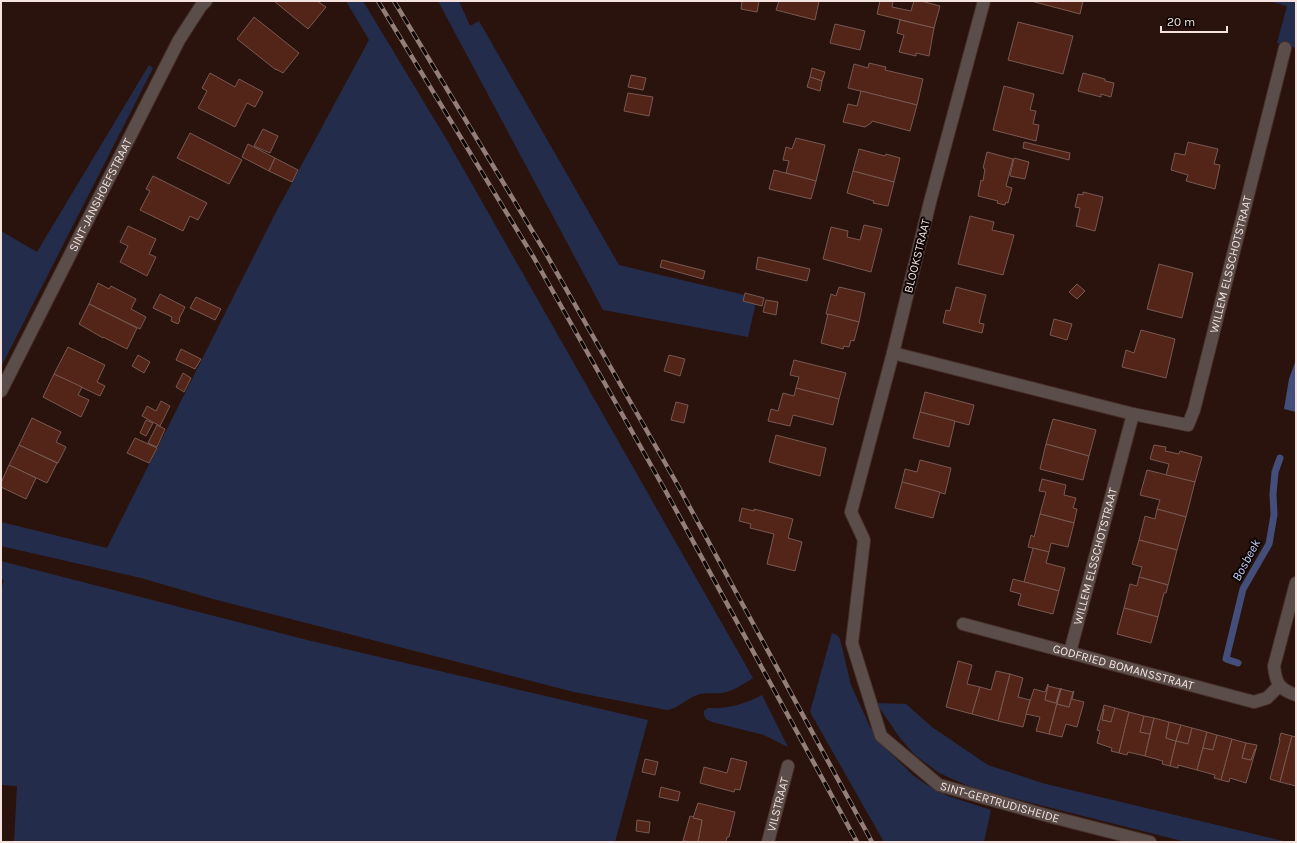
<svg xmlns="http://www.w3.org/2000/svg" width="1297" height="843" font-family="Karla,sans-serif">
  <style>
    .green { fill: #242c4b }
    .water { fill: #434e7a }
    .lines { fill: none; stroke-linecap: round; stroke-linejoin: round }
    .stream { stroke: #434e7a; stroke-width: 7 }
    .building { fill: #532418; stroke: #775952 }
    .street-casing { stroke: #47302a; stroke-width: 14 }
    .street { stroke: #5b4e4a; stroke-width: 12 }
    .rail-casing { stroke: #937e79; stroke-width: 4.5 }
    .rail { stroke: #0c0402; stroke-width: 3; stroke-dasharray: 9; stroke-linecap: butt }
    .labels { text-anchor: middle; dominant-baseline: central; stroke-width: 4; stroke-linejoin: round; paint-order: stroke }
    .street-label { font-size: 12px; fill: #f4e2de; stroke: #0c0402 }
    .water-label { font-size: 13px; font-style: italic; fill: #bfccf7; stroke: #0c0402 }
  </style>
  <rect width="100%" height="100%" fill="#2b130d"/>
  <g class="green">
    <path d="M346,1H363L448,142L753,678C744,684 733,691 722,693C714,694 706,692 697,695C686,699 679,708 667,710L574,692L213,599L141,578L1,546V522L107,548L275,214L369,40Z"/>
    <path d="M438,1H459L470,26L479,21L619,265L757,298L748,337L603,310Z"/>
    <path d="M1269,1H1296V48L1277,43L1287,6Z"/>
    <path d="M149,65L153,68L1,367V231L37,252Z"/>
    <path d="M1,561L307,640L648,720L615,842H14L17,786L1,785V590L4,580L1,579Z"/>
    <path d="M832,633L837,635L840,639L851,685L870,727L883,746L914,776L927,785L948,796L991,810L984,842H884L810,712Z"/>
    <path d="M762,695L788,747L764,735L712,722L706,719L704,715V711L708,708C728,709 745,704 762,695Z"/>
    <path d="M876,703L906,704L932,727L988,765L1042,783L1288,842H1186L973,788L939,773L915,755L900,738Z"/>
  </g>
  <path class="water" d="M1296,360V412L1284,409L1289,379Z"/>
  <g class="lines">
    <path class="stream" d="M1238,663L1226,659L1243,589L1269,544L1274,515L1273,494L1275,472L1280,458"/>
  </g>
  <g class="building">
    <path d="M274,1H317L326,7L308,29Z"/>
    <path d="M742,1H759L757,12L741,9Z"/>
    <path d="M779,1H819L815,20L776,10Z"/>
    <path d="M880,1H893L892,7L911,11L914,1H921L940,6L934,28L877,14Z"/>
    <path d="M1031,1H1083L1080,14Z"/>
    <path d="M254,17L299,53L283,73L276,69V70L237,39Z"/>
    <path d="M900,20L934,28L929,56L916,53V56L899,52L904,35L897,33Z"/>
    <path d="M1018,22L1073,36L1063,74L1008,60Z"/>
    <path d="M835,24L865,31L860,50L830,43Z"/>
    <path d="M869,63L886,67L885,70L923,79L917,105L848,88L854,64L868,68Z"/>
    <path d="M812,68L825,72L822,81L810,77Z"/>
    <path d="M210,73L235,87L239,79L263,92L255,107L247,103L235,127L198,108L207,91L202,88Z"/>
    <path d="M1083,73L1105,79V81L1114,83L1111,97L1101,94V97L1078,91Z"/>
    <path d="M631,75L646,78L643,90L628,87Z"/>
    <path d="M810,77L822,81L820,91L807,87Z"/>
    <path d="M1004,86L1034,94L1030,110L1036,111L1033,124L1039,125L1036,141L993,130Z"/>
    <path d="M861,91L917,105L910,131L872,121L871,123L865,127L843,122L848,104L857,106Z"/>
    <path d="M628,93L653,97L649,116L624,111Z"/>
    <path d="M263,129L278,136L270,153L254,146Z"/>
    <path d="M190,133L242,160L229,184L177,158Z"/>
    <path d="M796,138L825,145L816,181L786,173L789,161L783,160L786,147L792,149Z"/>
    <path d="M1024,142L1070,153L1069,160L1023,148Z"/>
    <path d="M1188,142L1218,149L1214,164L1220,165L1215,189L1186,181L1188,175L1171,170L1175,153L1185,155Z"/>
    <path d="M248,144L275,158L269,171L242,157Z"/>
    <path d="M859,149L885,156L886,154L900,158L894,182L853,171Z"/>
    <path d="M987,152L1013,159L1006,186L1012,188L1008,203L1006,202L1005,205L997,203L998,201L978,196L981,180L983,181L985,169L983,168Z"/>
    <path d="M275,158L298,170L292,182L269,171Z"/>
    <path d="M1014,158L1029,162L1025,179L1010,176Z"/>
    <path d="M774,170L816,181L811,199L769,189Z"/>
    <path d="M853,171L894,182L888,206L873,203L874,201L847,193Z"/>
    <path d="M153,176L207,203L198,220L190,216L183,231L140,210L150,191L146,189Z"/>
    <path d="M1083,192L1103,197L1095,231L1076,226L1080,208L1075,207L1078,194L1083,195Z"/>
    <path d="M970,216L994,222L992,230L1014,235L1003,275L958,264Z"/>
    <path d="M864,225L882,229L871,272L823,259L831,227L848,231L847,237L860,240Z"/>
    <path d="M128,226L156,239L149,254L156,257L147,276L120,262L128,246L120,242Z"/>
    <path d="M758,257L810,269L807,281L756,269Z"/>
    <path d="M662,260L705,271L703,279L660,267Z"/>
    <path d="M1159,264L1193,273L1182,318L1147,309Z"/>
    <path d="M98,283L109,289L111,286L136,299L131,309L146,317L140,329L89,304Z"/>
    <path d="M1077,284L1085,291L1077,299L1069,292Z"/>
    <path d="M839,287L865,293L859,322L826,314L831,294L836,296Z"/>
    <path d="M956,287L986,295L979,323L984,324L982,333L943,323L946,310L950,311Z"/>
    <path d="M745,293L764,298L762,306L743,301Z"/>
    <path d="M160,294L185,307L179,319L180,320L178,324L171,321L172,317L153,308Z"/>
    <path d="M196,297L221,309L215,320L190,308Z"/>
    <path d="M766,300L778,302L776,315L763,312Z"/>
    <path d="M89,304L137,328L127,349L103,337V338L79,324Z"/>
    <path d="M828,314L859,322L854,341L851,340L849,347L844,346L843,349L821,343Z"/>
    <path d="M1054,319L1072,324L1067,340L1050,335Z"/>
    <path d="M1141,330L1175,339L1166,378L1122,367L1126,350L1134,353Z"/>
    <path d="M68,347L105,365L97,382L105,386L100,396L54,374Z"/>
    <path d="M181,349L201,359L195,369L176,360Z"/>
    <path d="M138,355L150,362L144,373L132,366Z"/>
    <path d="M669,355L685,359L680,376L664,371Z"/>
    <path d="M794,360L846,373L839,399L796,388L799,377L790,375Z"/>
    <path d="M183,373L191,378L184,392L176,387Z"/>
    <path d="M54,374L82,387L78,395L89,400L81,417L43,397Z"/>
    <path d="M796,388L839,399L833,425L793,415L790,426L768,421L771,409L778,411L783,393L794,396Z"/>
    <path d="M925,392L974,405L969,425L920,412Z"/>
    <path d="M161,401L170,406L160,426L142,416L147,406L156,411Z"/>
    <path d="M676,402L688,405L684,423L671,420Z"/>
    <path d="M920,412L955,421L949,447L913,438Z"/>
    <path d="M32,418L61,432L56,442L66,447L58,463L19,445Z"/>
    <path d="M1053,419L1096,430L1089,456L1046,444Z"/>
    <path d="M146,420L153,423L146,436L140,433Z"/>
    <path d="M157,425L165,429L157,447L148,443Z"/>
    <path d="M776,435L826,448L820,476L769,462Z"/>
    <path d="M135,438L157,448L149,463L127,453Z"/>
    <path d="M1046,444L1089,456L1083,480L1040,469Z"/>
    <path d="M19,445L57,463L47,483L9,465Z"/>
    <path d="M1154,445L1166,447L1165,451L1179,454L1180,451L1202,457L1195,482L1166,475L1169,464L1150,459Z"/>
    <path d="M920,460L951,468L945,494L902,482L905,469L917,472Z"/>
    <path d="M9,465L36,478L26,499L1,487V483Z"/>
    <path d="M1147,470L1195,482L1186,517L1157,509L1160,500L1140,495Z"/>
    <path d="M1042,479L1066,485L1064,495L1076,498L1073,508L1077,509L1074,523L1040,514L1046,492L1039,491Z"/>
    <path d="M902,482L940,492L933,518L895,508Z"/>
    <path d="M742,508L754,511V509L793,519L788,538L802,542L795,571L767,564L774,534L750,528L751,524L739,521Z"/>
    <path d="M1157,509L1186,517L1177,550L1139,540L1145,516L1155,519Z"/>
    <path d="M1040,514L1074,523L1068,547L1051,543L1049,552L1028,547L1031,535L1034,537Z"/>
    <path d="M1139,540L1177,550L1168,585L1139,577L1142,567L1132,564Z"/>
    <path d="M1033,548L1049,552L1046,563L1065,568L1059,591L1024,582Z"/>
    <path d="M1139,577L1168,585L1166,593H1164L1158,617L1124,608L1130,584L1137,586Z"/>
    <path d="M1013,579L1059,591L1053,614L1018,605L1021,594L1010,591Z"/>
    <path d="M1124,608L1158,617L1151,643L1117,634Z"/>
    <path d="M958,661L972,665L967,684L980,687L972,714L946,707Z"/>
    <path d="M996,671L1010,674L998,721L972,714L980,687L991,690Z"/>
    <path d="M1010,674L1023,678L1018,697L1030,700L1023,727L998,721Z"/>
    <path d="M1048,684V686L1045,700L1056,703L1061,688L1049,734L1036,731L1040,717L1026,714L1034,689L1045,692Z"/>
    <path d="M1048,686L1060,689L1056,703L1045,700Z"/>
    <path d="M1061,688L1057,704L1069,707L1073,692L1074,691L1072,699L1084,702L1077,727L1066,724L1062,737L1049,734Z"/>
    <path d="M1061,689L1073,692L1069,707L1057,704Z"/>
    <path d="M1104,705L1115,708L1111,722L1102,720L1104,709H1103Z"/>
    <path d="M1115,708L1129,712L1119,753L1111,751L1112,748L1097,743L1100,731L1097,730L1103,709H1104L1102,720L1111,722Z"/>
    <path d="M1129,712L1144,716L1140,732L1150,734L1145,756L1128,752L1127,755L1119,753Z"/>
    <path d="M1144,716L1154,718L1150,734L1140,732Z"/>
    <path d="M1154,718L1169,722L1166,738L1176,741L1170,766L1162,764L1163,761L1145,756Z"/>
    <path d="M1169,722L1181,725L1176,741L1166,738Z"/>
    <path d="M1181,725L1192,728L1188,744L1176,741Z"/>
    <path d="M1192,728L1207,732L1197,770L1178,765V768L1170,766L1176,741L1188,744Z"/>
    <path d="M1207,732L1217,735L1213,750L1203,748Z"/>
    <path d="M1281,733L1292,736L1280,782L1270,779L1280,740H1279Z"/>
    <path d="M1217,735L1232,739L1221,780L1214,778L1215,775L1197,770L1203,748L1213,750Z"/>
    <path d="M1292,736L1296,737V786L1280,782Z"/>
    <path d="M1232,739L1246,743L1242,758L1251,760L1255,749H1256L1246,783L1230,778L1229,782L1221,780Z"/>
    <path d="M1246,743L1257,745L1256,749H1255L1251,760L1242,758Z"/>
    <path d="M731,758L747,762L740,790L735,789L734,792L700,783L704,767L727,773Z"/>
    <path d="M645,759L658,762L655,775L642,772Z"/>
    <path d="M661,787L680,792L678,801L659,797Z"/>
    <path d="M698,803L735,812L729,837H727L726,842H698L702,820L693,818Z"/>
    <path d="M690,816L694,817L693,818L702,820L698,842L683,841Z"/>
    <path d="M637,820L650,822L649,833L636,831Z"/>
  </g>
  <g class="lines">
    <defs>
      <g id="street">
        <path id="s1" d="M984,1L930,202L893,353L851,512L864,540L852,643L881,736L939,785L1056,818L1150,842"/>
        <path id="s2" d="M893,353L1133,414L1188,425L1194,410L1285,48"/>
        <path id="s3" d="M1,391L179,40L201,6L206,1"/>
        <path d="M1296,583L1274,666C1276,684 1279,689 1296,695"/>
        <path id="s4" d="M963,624L1254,702L1267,698L1279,686"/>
        <path id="s5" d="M1070,652L1133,414"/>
        <path id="s6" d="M768,842L788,766"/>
      </g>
    </defs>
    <use href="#street" class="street-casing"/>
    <use href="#street" class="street"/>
    <defs>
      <g id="rail">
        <path d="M378,1L534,258L665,490L857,842"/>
        <path d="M394,1L545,252L676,482L872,842"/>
      </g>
    </defs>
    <use href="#rail" class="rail-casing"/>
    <use href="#rail" class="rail"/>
  </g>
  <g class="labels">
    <g class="street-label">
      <text stroke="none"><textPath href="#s3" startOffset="220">SINT-JANSHOEFSTRAAT</textPath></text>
      <text transform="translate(917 256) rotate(-76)">BLOOKSTRAAT</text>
      <text stroke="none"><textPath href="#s2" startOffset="470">WILLEM ELSSCHOTSTRAAT</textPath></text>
      <text stroke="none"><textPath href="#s5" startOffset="99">WILLEM ELSSCHOTSTRAAT</textPath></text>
      <text stroke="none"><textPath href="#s4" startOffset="166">GODFRIED BOMANSSTRAAT</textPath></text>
      <text stroke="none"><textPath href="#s1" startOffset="899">SINT-GERTRUDISHEIDE</textPath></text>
      <text stroke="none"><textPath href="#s6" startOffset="39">VILSTRAAT</textPath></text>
    </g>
    <g class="water-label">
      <text transform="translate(1246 560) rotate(-62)">Bosbeek</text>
    </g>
  </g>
  <rect width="1297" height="843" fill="none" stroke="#f4e2de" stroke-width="4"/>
  <path d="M1161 26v6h66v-6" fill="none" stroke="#f4e2de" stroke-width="2"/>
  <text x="1167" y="26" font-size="12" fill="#f4e2de" stroke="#0c0402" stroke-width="3" paint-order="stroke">20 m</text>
</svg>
